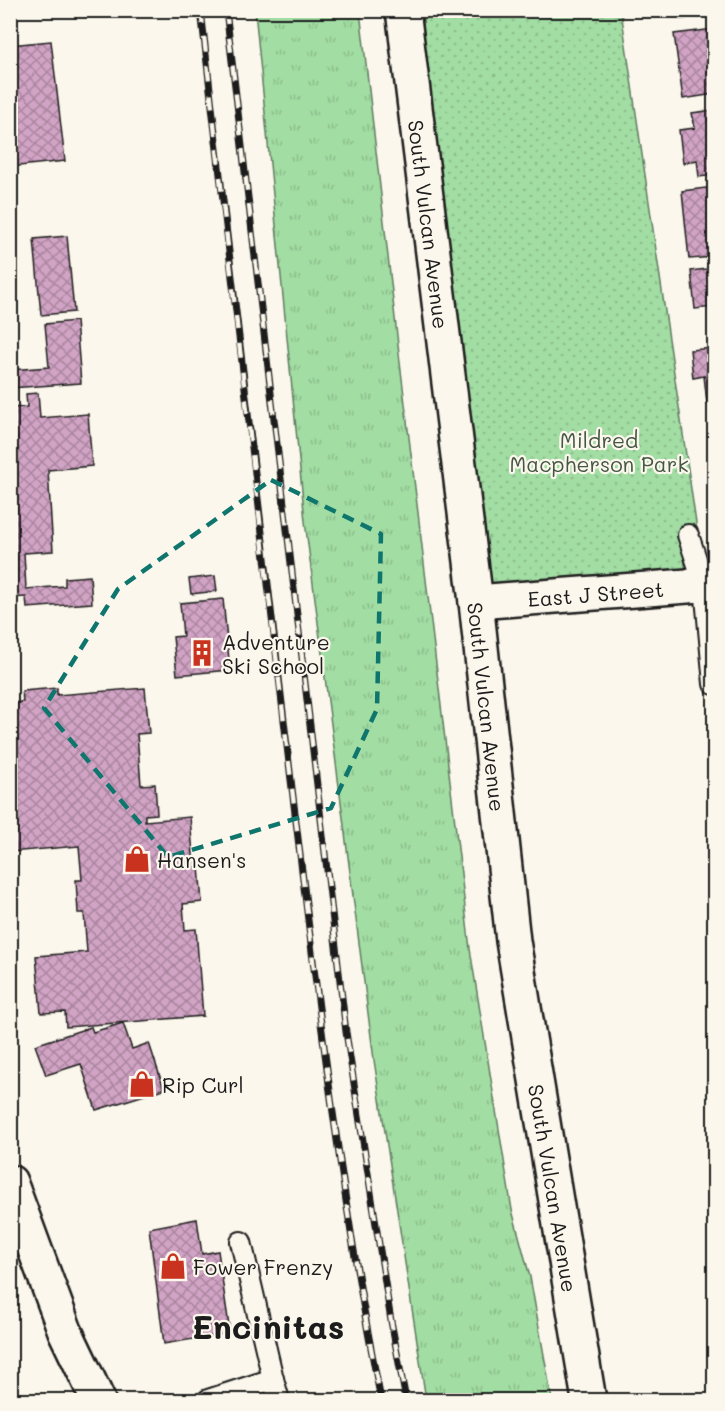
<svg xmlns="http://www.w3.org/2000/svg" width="725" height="1411" font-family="Mali,sans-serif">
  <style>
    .grass { fill: url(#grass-tufts); stroke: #5f7c60; stroke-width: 1.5 }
    .park { fill: url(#park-dots); stroke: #5f7c60; stroke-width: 1.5 }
    .building { fill: url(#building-cross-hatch); stroke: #1c1c1c; stroke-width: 1.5 }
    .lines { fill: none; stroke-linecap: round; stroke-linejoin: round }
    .lane-casing { stroke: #1c1c1c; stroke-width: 24 }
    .street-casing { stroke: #1c1c1c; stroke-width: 38 }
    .secondary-casing { stroke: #1c1c1c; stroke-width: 38 }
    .primary-casing { stroke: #1c1c1c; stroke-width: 38 }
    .lane { stroke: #fbf7ec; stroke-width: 20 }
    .street { stroke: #fbf7ec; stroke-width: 33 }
    .secondary { stroke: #fbf7ec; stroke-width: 33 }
    .primary { stroke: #fbf7ec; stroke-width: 33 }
    .rail-casing { stroke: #1c1c1c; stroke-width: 7 }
    .rail { stroke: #fbf7ec; stroke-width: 4.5; stroke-dasharray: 14; stroke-linecap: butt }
    .marked { fill: none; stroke: #0f766e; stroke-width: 4.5; stroke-dasharray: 12 8; stroke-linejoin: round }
    .labels { text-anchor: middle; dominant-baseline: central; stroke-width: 4.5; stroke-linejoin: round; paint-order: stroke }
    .street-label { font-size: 21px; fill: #1c1c1c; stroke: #fbf7ec }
    .park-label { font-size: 21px; fill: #445644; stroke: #fbf7ec }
    .poi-label { font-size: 21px; fill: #1c1c1c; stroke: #fbf7ec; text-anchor: start }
    .town-label { font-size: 33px; font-weight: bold; fill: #1c1c1c; stroke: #fbf7ec }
  </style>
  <defs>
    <pattern id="grass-tufts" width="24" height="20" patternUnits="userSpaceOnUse" patternTransform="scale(1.5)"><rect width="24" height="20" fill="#a2dda3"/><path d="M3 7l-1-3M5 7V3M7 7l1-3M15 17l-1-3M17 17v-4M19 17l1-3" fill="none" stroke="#8bbd8c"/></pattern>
    <pattern id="park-dots" width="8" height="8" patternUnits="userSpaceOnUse" patternTransform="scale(1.5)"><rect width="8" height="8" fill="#a2dda3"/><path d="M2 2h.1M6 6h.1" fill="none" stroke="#8bbd8c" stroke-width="1.8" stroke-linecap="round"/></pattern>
    <pattern id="building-cross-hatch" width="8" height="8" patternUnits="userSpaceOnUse" patternTransform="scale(1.5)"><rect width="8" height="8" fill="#d1a3c4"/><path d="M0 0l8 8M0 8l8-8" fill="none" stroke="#a9849e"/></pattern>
  </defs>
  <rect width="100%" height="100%" fill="#fbf7ec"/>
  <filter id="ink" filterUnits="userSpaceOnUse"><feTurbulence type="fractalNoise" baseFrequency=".0167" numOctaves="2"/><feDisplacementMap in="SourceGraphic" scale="12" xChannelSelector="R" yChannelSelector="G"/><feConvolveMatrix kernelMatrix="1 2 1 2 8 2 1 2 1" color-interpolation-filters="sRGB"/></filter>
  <g filter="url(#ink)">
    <path class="grass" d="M255,11H360L400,362L470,949L512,1210L530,1277L552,1400H426L374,1060L305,521Z"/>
    <path class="park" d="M404,11H621L697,530L681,532L688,590L472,602Z"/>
    <g class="building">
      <path d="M679,10H714V16L680,19Z"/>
      <path d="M714,29V94L683,99L674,34Z"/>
      <path d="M51,41L65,161L10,167V45Z"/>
      <path d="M714,110V175L699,177L697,160L683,163L679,130L695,128L692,113Z"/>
      <path d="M714,187V257L689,259L682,191Z"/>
      <path d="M67,236L74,312L41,315L34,239Z"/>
      <path d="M714,268V315V307L695,309L691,271Z"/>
      <path d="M76,321L81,383L10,388V370L49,367L45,324Z"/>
      <path d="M714,348V402L707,403L704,376L693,378L690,350Z"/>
      <path d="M38,393L40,418L88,414L92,466L48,470L53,551L24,553L26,589L65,586V578L90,576L92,603L27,608L26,597L10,598V408L27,407L26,394Z"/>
      <path d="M215,576L217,591L191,594L189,579Z"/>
      <path d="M223,599L230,670L177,675L173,637L183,636L180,603Z"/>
      <path d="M57,688V695L145,688L149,733L137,734L141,785L155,784L157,814L145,815V821L190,817L194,867H199L202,902L183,904L185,930L196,929L203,1016L66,1027L65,1012L41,1013L36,956L87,952L84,913H78L76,880H82L79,846L10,852V703L23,702L22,691Z"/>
      <path d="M123,1023L132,1049L149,1043L164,1089L96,1110L81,1064L46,1075L35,1045L91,1027L93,1032Z"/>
      <path d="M197,1219L202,1254L218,1251L230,1333L164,1344L149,1228Z"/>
    </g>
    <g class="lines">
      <defs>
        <g id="lane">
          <path d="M688,535L705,586L714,684"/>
          <path d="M273,1379L279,1400"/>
          <path d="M208,1400L273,1379L241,1242"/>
        </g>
        <g id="street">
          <path id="s1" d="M476,602L714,584"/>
        </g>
        <g id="secondary">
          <path id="s2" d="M403,10L476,602L513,941L589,1400"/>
        </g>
        <path id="primary" d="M10,1182L65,1331L98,1400"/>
      </defs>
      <use href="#lane" class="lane-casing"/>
      <use href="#street" class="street-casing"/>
      <use href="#secondary" class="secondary-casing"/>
      <use href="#primary" class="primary-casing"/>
      <use href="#lane" class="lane"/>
      <use href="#street" class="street"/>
      <use href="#secondary" class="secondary"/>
      <use href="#primary" class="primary"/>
      <defs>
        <g id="rail">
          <path d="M201,10C230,267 260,524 291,780C316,987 340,1196 381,1400"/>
          <path d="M226,10L346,1032L391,1321L406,1400"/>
        </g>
      </defs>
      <use href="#rail" class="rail-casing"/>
      <use href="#rail" class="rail"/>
    </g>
  </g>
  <path class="marked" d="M271,480L381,534L377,709L331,808L168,857L44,708L118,589Z"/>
  <defs>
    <symbol id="building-bare" viewBox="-9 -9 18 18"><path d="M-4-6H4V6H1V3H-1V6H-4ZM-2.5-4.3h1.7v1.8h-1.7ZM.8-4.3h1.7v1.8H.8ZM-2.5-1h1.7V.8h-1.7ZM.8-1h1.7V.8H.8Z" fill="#c8321e" stroke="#fbf7ec" stroke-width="2.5" paint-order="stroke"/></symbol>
    <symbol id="shop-bare" viewBox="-9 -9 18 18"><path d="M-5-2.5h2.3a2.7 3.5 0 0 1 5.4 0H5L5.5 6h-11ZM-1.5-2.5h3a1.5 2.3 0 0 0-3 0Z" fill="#c8321e" stroke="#fbf7ec" stroke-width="2.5" paint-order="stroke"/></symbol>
  </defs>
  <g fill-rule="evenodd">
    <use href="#building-bare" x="183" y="634" width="38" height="38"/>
    <use href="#shop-bare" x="118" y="840" width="38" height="38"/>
    <use href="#shop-bare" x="123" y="1065" width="38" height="38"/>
    <use href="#shop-bare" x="154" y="1247" width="38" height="38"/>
  </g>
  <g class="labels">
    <g class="street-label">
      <text stroke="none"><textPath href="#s2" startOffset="216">South Vulcan Avenue</textPath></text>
      <text stroke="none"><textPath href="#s1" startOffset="120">East J Street</textPath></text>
      <text stroke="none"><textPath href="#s2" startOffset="702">South Vulcan Avenue</textPath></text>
      <text stroke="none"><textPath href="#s2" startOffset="1188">South Vulcan Avenue</textPath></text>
    </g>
    <g class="park-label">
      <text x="599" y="439">Mildred<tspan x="599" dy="24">Macpherson Park</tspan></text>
    </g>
    <g class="poi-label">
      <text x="222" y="641">Adventure<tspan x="222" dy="24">Ski School</tspan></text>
      <text x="157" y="859">Hansen's</text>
      <text x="162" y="1084">Rip Curl</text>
      <text x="193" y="1266">Fower Frenzy</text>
    </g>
    <g class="town-label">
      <text x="268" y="1325">Encinitas</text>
    </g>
  </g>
  <rect width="725" height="1411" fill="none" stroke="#fbf7ec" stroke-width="36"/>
  <rect x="18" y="18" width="689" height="1375" fill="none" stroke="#1c1c1c" stroke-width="2" filter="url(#ink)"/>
</svg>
